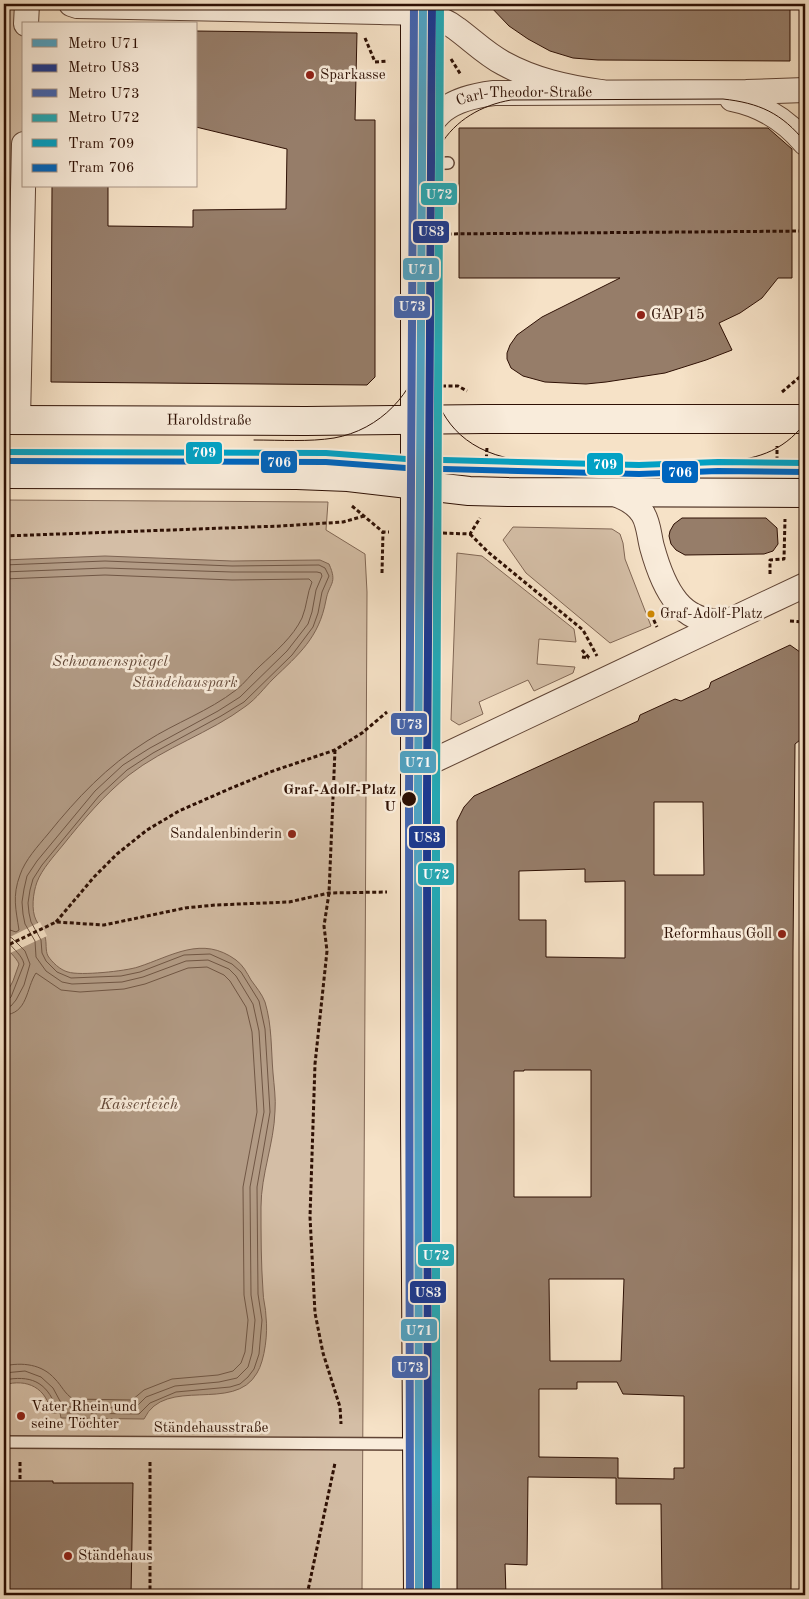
<svg xmlns="http://www.w3.org/2000/svg" width="809" height="1599" font-family="'Old Standard TT',serif">
  <style>
    .green { fill: #d4bea6; stroke: #816755 }
    .water { fill: #b29b85; stroke: #7d6351 }
    .pier { fill: #f6e2c7 }
    .lines { fill: none; stroke-linecap: round; stroke-linejoin: round }
    .shore { stroke: #705644; stroke-width: 1 }
    .building { fill: #967d69; stroke: #2e1004; fill-rule: evenodd }
    .lane-casing { stroke: #604435; stroke-width: 14 }
    .street-casing { stroke: #604435; stroke-width: 26 }
    .secondary-casing { stroke: #2e1004; stroke-width: 30 }
    .path { stroke: #2e1004; stroke-width: 3; stroke-dasharray: 4 2.5; stroke-linecap: butt }
    .lane { stroke: #f9ecdb; stroke-width: 11 }
    .street { stroke: #f9ecdb; stroke-width: 24 }
    .secondary { stroke: #f9ecdb; stroke-width: 28 }
    .tram { stroke: #2e1004; stroke-width: 1 }
    .tram-1-casing { stroke: #f9ecdb; stroke-width: 10 }
    .tram-2-casing { stroke: #f9ecdb; stroke-width: 10 }
    .tram-1 { stroke: #02a1c4; stroke-width: 6 }
    .tram-2 { stroke: #0065bd; stroke-width: 6 }
    .metro-1-casing { stroke: #f9ecdb; stroke-width: 11 }
    .metro-2-casing { stroke: #f9ecdb; stroke-width: 11 }
    .metro-3-casing { stroke: #f9ecdb; stroke-width: 11 }
    .metro-4-casing { stroke: #f9ecdb; stroke-width: 11 }
    .metro-1 { stroke: #50a2c2; stroke-width: 8 }
    .metro-2 { stroke: #1d3a8f; stroke-width: 8 }
    .metro-3 { stroke: #4465ad; stroke-width: 8 }
    .metro-4 { stroke: #26a7b2; stroke-width: 8 }
    .poi-dot { fill: #8f2418; stroke: #f9ecdb; stroke-width: 2 }
    .bus-dot { fill: #cf8801; stroke: #f9ecdb; stroke-width: 2 }
    .stop-dot { fill: #2e1004; stroke: #f9ecdb; stroke-width: 2 }
    .labels { text-anchor: middle; dominant-baseline: central; stroke-width: 5; stroke-linejoin: round; paint-order: stroke }
    .bus-label { font-size: 14px; fill: #2e1004; stroke: #f9ecdb; text-anchor: start }
    .poi-label { font-size: 15px; fill: #2e1004; stroke: #f9ecdb; text-anchor: start }
    .street-label { font-size: 15px; fill: #2e1004; stroke: #f9ecdb }
    .park-label { font-size: 15px; font-style: italic; fill: #684d3d; stroke: #f9ecdb }
    .stop-label { font-size: 15px; font-weight: bold; fill: #2e1004; stroke: #f9ecdb; text-anchor: end }
    .water-label { font-size: 16px; font-style: italic; fill: #634838; stroke: #f9ecdb }
    .line-badge { stroke: #f9ecdb; stroke-width: 2 }
    .badge-label { font-size: 14px; text-anchor: middle; font-weight: bold; fill: #fff }
  </style>
  <rect width="100%" height="100%" fill="#f6e2c7"/>
  <filter id="stains"><feTurbulence type="fractalNoise" baseFrequency=".004" numOctaves="4"/><feColorMatrix values="0 0 0 0 .2 0 0 0 0 .09 0 0 0 0 .02 0 0 0 .5 -.17"/></filter>
  <radialGradient id="worn" r=".72"><stop offset=".6" stop-color="#630" stop-opacity="0"/><stop offset="1" stop-color="#630" stop-opacity=".3"/></radialGradient>
  <g class="green">
    <path d="M4,4H25L17,396H4Z"/>
    <path d="M4,500L328,502L326,530L365,554L367,592L362,1595H4Z"/>
    <path d="M513,527L612,529L620,534L623,543L625,559L651,626L610,643L526,573L503,540Z"/>
    <path d="M457,553L482,556L574,629L576,642L539,639L537,664L575,667L573,673L534,691L528,680L479,702L483,714L459,725L451,720Z"/>
  </g>
  <path class="water" d="M105,556L232,561L320,560L329,564C338,584 329,583 326,600C319,638 299,654 273,679C264,688 257,698 246,706C210,733 165,747 129,775C104,795 83,820 63,845C54,856 42,869 37,882C33,893 31,910 36,920C39,926 43,931 45,937C47,943 45,950 48,956C52,962 60,970 68,972C80,976 126,971 138,967C172,956 202,935 236,960C243,965 247,973 251,980C256,987 262,994 265,1002C272,1025 271,1049 273,1073C274,1085 276,1099 275,1111C274,1144 261,1174 261,1207C261,1235 261,1263 263,1291C263,1300 266,1308 266,1317C268,1332 265,1360 257,1373C234,1414 165,1375 144,1419L61,1418L60,1413H51C47,1388 27,1378 4,1385V998L13,981L19,964C16,957 8,951 4,944V560Z"/>
  <path class="pier" d="M40,922L47,936L8,954L4,945V940Z"/>
  <g class="lines">
    <g class="shore">
      <path d="M4,565L105,561L232,566L319,565L325,568L329,576L322,592L318,613L313,627L292,655L244,702L221,716L153,753L127,770L99,796L42,865L33,879L30,890L28,903L29,913L31,922L41,940L42,953L46,961L57,972L71,978L121,976L140,972L184,955L210,954L232,964L241,972L259,1001L265,1029L270,1112L257,1187L258,1294L262,1320L259,1354L254,1369L248,1377L240,1384L230,1387L176,1392L150,1403L139,1414L67,1413L62,1409L56,1407C46,1381 30,1375 4,1380"/>
      <path d="M4,572L105,568L232,572H317L321,573L322,576L316,590L312,612L308,624L287,651L240,697L218,711L150,748L123,765L95,791L37,861L27,876L24,889L22,902L23,914L25,924L35,941L36,957L46,971L62,982L72,984L122,982L143,977L186,961L208,960L229,969L236,976L253,1004L259,1031L264,1112L250,1187L251,1295L255,1320L252,1353L248,1367L237,1378L219,1382L175,1386L146,1397L135,1408L70,1407L60,1401L53,1388L41,1377L25,1371L4,1373"/>
      <path d="M4,579L105,575L232,580L309,579L312,582C307,593 307,606 302,618C293,637 275,652 260,666C251,674 245,683 236,690C209,711 175,723 147,741C107,766 77,798 48,834C38,846 25,860 20,875C12,896 16,910 19,930L16,932L4,928"/>
      <path d="M4,936L12,938L25,951L30,964L24,985L16,1000L11,1006L4,1007"/>
      <path d="M4,942L9,943C14,950 22,955 24,964L11,997L8,1000L4,1001"/>
      <path d="M4,1015C28,1014 26,988 36,973L61,990L80,992L124,989L145,984L188,968L207,967L224,975L230,981L246,1007L252,1032L257,1112L243,1187L244,1295L248,1320L245,1352L241,1363L233,1371L218,1375L172,1379L144,1390L132,1400L73,1399C64,1393 62,1386 55,1379C42,1364 22,1362 4,1366"/>
    </g>
  </g>
  <g class="building">
    <path d="M488,4H790V61L598,60L573,58L550,51L528,39L509,26Z"/>
    <path d="M196,31L357,33L355,120H375V377L367,385L51,382L52,186H108V226L193,227V210L286,209L287,149L196,127Z"/>
    <path d="M459,128H768L792,149V278H778L762,298L740,313L719,323L732,350L706,360L665,373L606,382L586,384L545,382L523,376L511,368L507,359V353L510,345L517,335L542,317L620,278H459Z"/>
    <path d="M682,518H766L777,528L778,544L773,551L764,554L685,555L676,550L671,544L669,536L670,531L674,524Z"/>
    <path d="M790,645L800,652V740L795,744L793,952L791,1595H662L661,1504H616V1478L528,1477L527,1565L505,1564L506,1595H457V821L464,807L474,796L638,721L640,715L675,699L681,701L709,688L711,682ZM654,802H703L704,875H654ZM585,869V882L625,881V958L546,957V920H519V871ZM524,1070H591V1197H514V1071H524ZM549,1279H624L621,1361H550ZM577,1382H617L623,1394L684,1396V1468H674V1479L618,1478V1458L539,1457V1389H577Z"/>
    <path d="M4,1481H53V1483H133L131,1595H4Z"/>
  </g>
  <g class="lines">
    <defs>
      <g id="lane">
        <path d="M415,164L448,163"/>
        <path d="M4,1442L417,1444"/>
      </g>
      <g id="street">
        <path d="M71,4L77,6L380,12C407,13 435,11 457,29C472,40 486,54 503,63C534,80 566,87 601,92"/>
        <path d="M26,24L27,4"/>
        <path d="M732,99C762,105 785,119 805,143"/>
        <path id="s1" d="M414,155C433,112 447,99 494,93L746,92L805,90"/>
        <path d="M18,420L24,144"/>
        <path d="M612,493C624,497 636,503 643,514C649,524 649,536 652,547C663,587 681,629 730,620"/>
        <path d="M415,760H435L805,585"/>
      </g>
      <g id="secondary">
        <path d="M415,4V1123L418,1595"/>
        <path id="s2" d="M4,420L306,421L484,419H805"/>
        <path d="M4,474L297,475L348,477L469,491L508,492L805,493"/>
      </g>
    </defs>
    <use href="#lane" class="lane-casing"/>
    <use href="#street" class="street-casing"/>
    <use href="#secondary" class="secondary-casing"/>
    <g class="path">
      <path d="M365,38L375,62L388,61"/>
      <path d="M451,59L461,75"/>
      <path d="M441,234L805,231"/>
      <path d="M442,386H458L467,391"/>
      <path d="M782,392L802,375H805"/>
      <path d="M486,465L487,447"/>
      <path d="M777,467V446"/>
      <path d="M352,506L383,532H389"/>
      <path d="M443,533L470,534L480,518"/>
      <path d="M470,534L488,552L583,630L597,656"/>
      <path d="M4,536L281,526L343,522L364,516"/>
      <path d="M382,573L383,532"/>
      <path d="M770,574V560L784,559L785,519"/>
      <path d="M651,614L657,627"/>
      <path d="M790,621L805,622"/>
      <path d="M582,650L590,659"/>
      <path d="M582,657L589,658"/>
      <path d="M335,750L329,893L324,926L327,951L315,1064L310,1217L315,1313L323,1353L340,1407L341,1424"/>
      <path d="M56,922L94,877L117,854L147,830L179,811L229,789L270,772L335,750L362,733L387,712"/>
      <path d="M4,947L56,922L104,925L185,908L215,905L289,902L329,893L387,892"/>
      <path d="M20,1462V1481"/>
      <path d="M150,1462V1595"/>
      <path d="M307,1595L335,1463"/>
    </g>
    <use href="#lane" class="lane"/>
    <use href="#street" class="street"/>
    <use href="#secondary" class="secondary"/>
    <g class="tram">
      <path d="M254,440C281,440 309,442 334,438C380,430 415,393 423,349"/>
      <path d="M536,462C412,454 424,350 425,257C426,220 420,179 440,146C455,120 482,105 511,100L723,99C759,103 782,113 805,142"/>
      <path d="M718,462C754,460 782,453 805,423"/>
    </g>
    <defs>
      <path id="tram-1" d="M4,452L326,453L406,459L639,465L718,462L805,463"/>
      <path id="tram-2" d="M4,461L326,462L406,468L639,474L718,471L805,472"/>
    </defs>
    <use href="#tram-1" class="tram-1-casing"/>
    <use href="#tram-2" class="tram-2-casing"/>
    <use href="#tram-1" class="tram-1"/>
    <use href="#tram-2" class="tram-2"/>
    <defs>
      <path id="metro-1" d="M419,1595L418,798L423,4"/>
      <path id="metro-2" d="M428,1595L427,798L432,4"/>
      <path id="metro-3" d="M410,1595L409,798L414,4"/>
      <path id="metro-4" d="M436,1595V798L440,4"/>
    </defs>
    <use href="#metro-1" class="metro-1-casing"/>
    <use href="#metro-2" class="metro-2-casing"/>
    <use href="#metro-3" class="metro-3-casing"/>
    <use href="#metro-4" class="metro-4-casing"/>
    <use href="#metro-1" class="metro-1"/>
    <use href="#metro-2" class="metro-2"/>
    <use href="#metro-3" class="metro-3"/>
    <use href="#metro-4" class="metro-4"/>
  </g>
  <g class="poi-dot">
    <circle cx="310" cy="75" r="5"/>
    <circle cx="641" cy="315" r="5"/>
    <circle cx="292" cy="834" r="5"/>
    <circle cx="782" cy="934" r="5"/>
    <circle cx="21" cy="1416" r="5"/>
    <circle cx="68" cy="1556" r="5"/>
  </g>
  <circle class="bus-dot" cx="651" cy="614" r="4.5"/>
  <circle class="stop-dot" cx="409" cy="799" r="8"/>
  <g class="labels">
    <g class="bus-label">
      <text x="660" y="614">Graf-Adolf-Platz</text>
    </g>
    <g class="poi-label">
      <text x="320" y="75">Sparkasse</text>
      <text x="651" y="315">GAP 15</text>
      <text x="282" y="834" text-anchor="end">Sandalenbinderin</text>
      <text x="772" y="934" text-anchor="end">Reformhaus Goll</text>
      <text x="31" y="1407">Vater Rhein und<tspan x="31" dy="17">seine Töchter</tspan></text>
      <text x="78" y="1556">Ständehaus</text>
    </g>
    <g class="street-label">
      <text stroke="none"><textPath href="#s1" startOffset="138">Carl-Theodor-Straße</textPath></text>
      <text stroke="none"><textPath href="#s2" startOffset="205">Haroldstraße</textPath></text>
      <text x="211" y="1428">Ständehausstraße</text>
    </g>
    <g class="park-label">
      <text x="185" y="683">Ständehauspark</text>
    </g>
    <g class="stop-label">
      <text x="396" y="790">Graf-Adolf-Platz<tspan x="396" dy="17">U</tspan></text>
    </g>
    <g class="water-label">
      <text x="110" y="662">Schwanenspiegel</text>
      <text x="139" y="1105">Kaiserteich</text>
    </g>
  </g>
  <g class="line-badge">
    <rect x="420" y="182" width="38" height="24" rx="5" fill="#26a7b2"/>
    <rect x="412" y="220" width="38" height="24" rx="5" fill="#1d3a8f"/>
    <rect x="402" y="257" width="38" height="24" rx="5" fill="#50a2c2"/>
    <rect x="393" y="295" width="38" height="24" rx="5" fill="#4465ad"/>
    <rect x="185" y="441" width="38" height="24" rx="5" fill="#02a1c4"/>
    <rect x="260" y="450" width="38" height="24" rx="5" fill="#0065bd"/>
    <rect x="586" y="452" width="38" height="24" rx="5" fill="#02a1c4"/>
    <rect x="661" y="460" width="38" height="24" rx="5" fill="#0065bd"/>
    <rect x="390" y="712" width="38" height="24" rx="5" fill="#4465ad"/>
    <rect x="399" y="750" width="38" height="24" rx="5" fill="#50a2c2"/>
    <rect x="408" y="825" width="38" height="24" rx="5" fill="#1d3a8f"/>
    <rect x="417" y="862" width="38" height="24" rx="5" fill="#26a7b2"/>
    <rect x="417" y="1243" width="38" height="24" rx="5" fill="#26a7b2"/>
    <rect x="409" y="1280" width="38" height="24" rx="5" fill="#1d3a8f"/>
    <rect x="400" y="1318" width="38" height="24" rx="5" fill="#50a2c2"/>
    <rect x="391" y="1355" width="38" height="24" rx="5" fill="#4465ad"/>
  </g>
  <g class="badge-label">
    <text x="439" y="199">U72</text>
    <text x="431" y="236">U83</text>
    <text x="421" y="274">U71</text>
    <text x="412" y="311">U73</text>
    <text x="204" y="457">709</text>
    <text x="279" y="467">706</text>
    <text x="605" y="469">709</text>
    <text x="680" y="477">706</text>
    <text x="409" y="729">U73</text>
    <text x="418" y="767">U71</text>
    <text x="427" y="842">U83</text>
    <text x="436" y="879">U72</text>
    <text x="436" y="1260">U72</text>
    <text x="428" y="1297">U83</text>
    <text x="419" y="1335">U71</text>
    <text x="410" y="1372">U73</text>
  </g>
  <rect width="809" height="1599" fill="none" stroke="#f6e2c7" stroke-width="20"/>
  <rect x="5" y="5" width="799" height="1589" fill="none" stroke="#2e1004" stroke-width="2.5"/>
  <rect x="10" y="10" width="789" height="1579" fill="none" stroke="#2e1004"/>
  <rect x="22" y="22" width="175" height="165" fill="#f9ecdb" stroke="#a89485"/>
  <rect x="32" y="39" width="25" height="8" fill="#50a2c2" stroke="#a89485"/>
  <text x="68" y="48" font-size="15" fill="#2e1004">Metro U71</text>
  <rect x="32" y="64" width="25" height="8" fill="#1d3a8f" stroke="#a89485"/>
  <text x="68" y="72" font-size="15" fill="#2e1004">Metro U83</text>
  <rect x="32" y="89" width="25" height="8" fill="#4465ad" stroke="#a89485"/>
  <text x="68" y="98" font-size="15" fill="#2e1004">Metro U73</text>
  <rect x="32" y="114" width="25" height="8" fill="#26a7b2" stroke="#a89485"/>
  <text x="68" y="122" font-size="15" fill="#2e1004">Metro U72</text>
  <rect x="32" y="139" width="25" height="8" fill="#02a1c4" stroke="#a89485"/>
  <text x="68" y="148" font-size="15" fill="#2e1004">Tram 709</text>
  <rect x="32" y="164" width="25" height="8" fill="#0065bd" stroke="#a89485"/>
  <text x="68" y="172" font-size="15" fill="#2e1004">Tram 706</text>
  <rect width="100%" height="100%" filter="url(#stains)"/>
  <rect width="100%" height="100%" fill="url(#worn)"/>
</svg>
